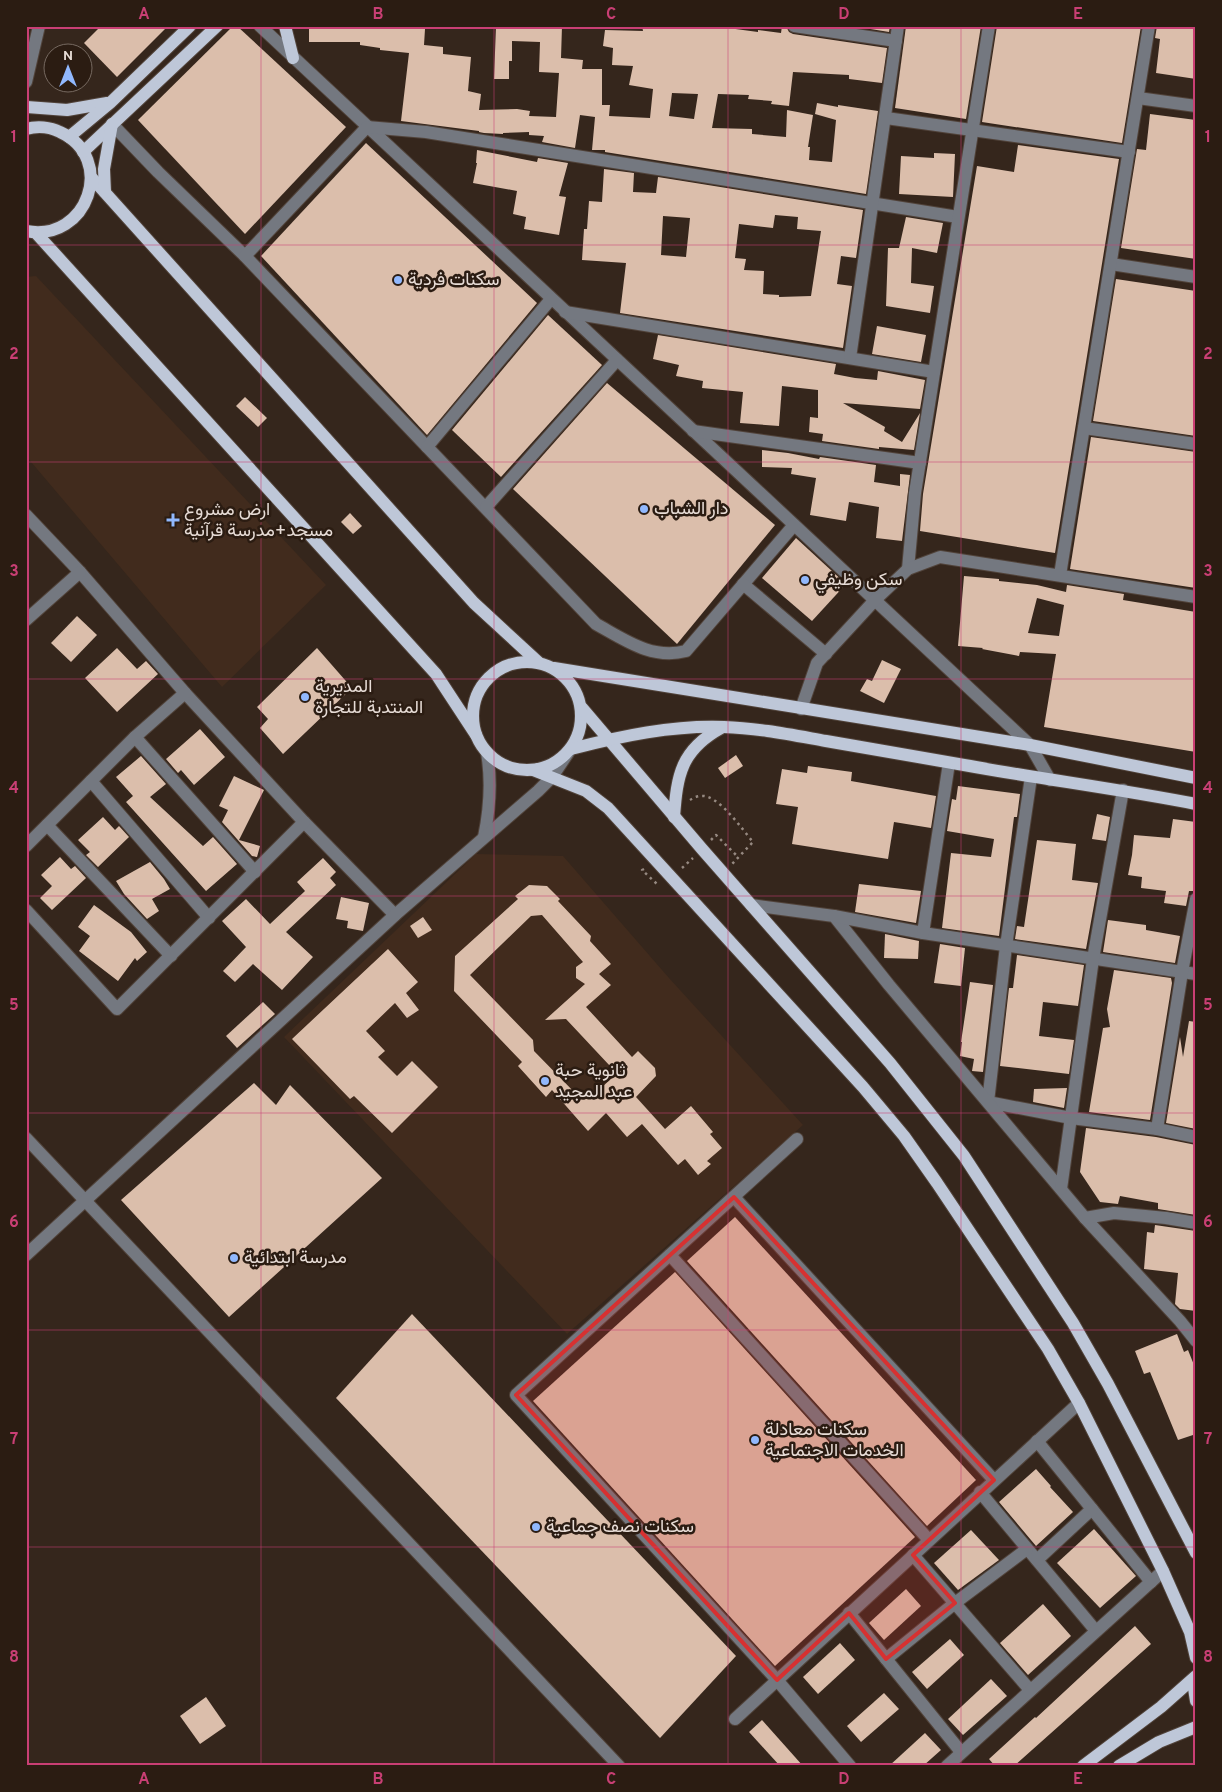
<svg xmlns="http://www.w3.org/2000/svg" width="1222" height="1792" font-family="Overpass,Vazirmatn,sans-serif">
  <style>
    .built { fill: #412b1d }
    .building { fill: #dbbeab; fill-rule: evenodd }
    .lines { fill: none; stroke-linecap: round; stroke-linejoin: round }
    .minor-casing { stroke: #51433a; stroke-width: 14 }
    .major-casing { stroke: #51433a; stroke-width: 14 }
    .path { stroke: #968981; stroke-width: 2.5; stroke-dasharray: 2.5 4; stroke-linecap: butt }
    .minor { stroke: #747880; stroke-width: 12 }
    .major { stroke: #bec7d8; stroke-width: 12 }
    .marked { fill: #d73131; fill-opacity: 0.2; stroke: #d73131; stroke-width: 4; stroke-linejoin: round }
    .grid { fill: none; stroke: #c93f74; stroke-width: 1; stroke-opacity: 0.55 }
    .poi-dot { fill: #91b8fd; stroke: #2b1c12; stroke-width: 2 }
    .labels { text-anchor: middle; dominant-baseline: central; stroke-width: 5; stroke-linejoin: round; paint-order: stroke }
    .poi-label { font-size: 18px; fill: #e7dcd6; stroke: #2b1c12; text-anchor: start }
    .neatline { fill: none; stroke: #c93f74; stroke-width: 2 }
    .grid-label { font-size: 16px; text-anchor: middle; font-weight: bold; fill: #c93f74 }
  </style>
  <rect width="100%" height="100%" fill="#35261c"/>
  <g class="built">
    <path d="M36,276L326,585L222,687L26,456V277Z"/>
    <path d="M476,854L563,856L669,978L803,1125L567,1334L284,1037Z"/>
  </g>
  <g class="building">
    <path d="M101,26H168L117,77L84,43Z"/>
    <path d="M233,26H237L346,127L245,234L138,120Z"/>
    <path d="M309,26H397V28L425,29L424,45L443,47V54L471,57L468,91L481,94L479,110L517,109L530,111L529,116L556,117L559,73L539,72L540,42L512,41V61H509V79H494L496,26H562L561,58L583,60L582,69H602V105H610L609,116L650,118L653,89L629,85L633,66L612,65L613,48L603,46L605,30L643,31L642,26H713L758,32V30L781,33L782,26H786L789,32L793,34L887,48L882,83L849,79V75L793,72L789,106L771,104L772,101L748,99L749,95L718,94L712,128L752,129V134L786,137L787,110L813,115L808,147H810L809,160L832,162L836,120L815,114L817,103L838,107V105L878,111L866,194L605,152V150H592L595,117L580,115L575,148L542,142L544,136L529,135V132L503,133V134L484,133L479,132V131L401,121L409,53L380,50V48L360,45V42H309ZM672,93L698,94L694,119L669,116Z"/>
    <path d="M852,26H890L889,32Z"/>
    <path d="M906,26H981L966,119L895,108Z"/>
    <path d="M997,26H1141L1122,143L982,122Z"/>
    <path d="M1157,26H1196V79L1156,73L1160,39L1155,38Z"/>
    <path d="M1150,114L1196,120V259L1121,248L1137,149L1146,150Z"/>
    <path d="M366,143L537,303L427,435L261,256Z"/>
    <path d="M1018,145L1119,159L1055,553L920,531L923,494L977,166L1014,172Z"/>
    <path d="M477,150L537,162L538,158L568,163L559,196L566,197L559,235L524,229L526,217L513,214L517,191L473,183L477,163H476Z"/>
    <path d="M934,153L955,154L953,197L899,194L901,156L934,158Z"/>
    <path d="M604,169L634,173L633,192L656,193L658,177L863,210L856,258L841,256L837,284L852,286L843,348L620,313L626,263L582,260L584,229H587L589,201L602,202ZM775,215L798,217L797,229L821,231L811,296L779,297V295L763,294L764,271L744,270L746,259L735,258L739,224L773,228ZM663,216L690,218L686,257L661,255Z"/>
    <path d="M906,217L943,223L937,253L912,248L911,283L934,286L930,313L886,306L888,248H899Z"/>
    <path d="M1116,279L1196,291V436L1093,421Z"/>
    <path d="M548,315L602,365L501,477L452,430Z"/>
    <path d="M877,326L926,335L921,362L872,354Z"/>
    <path d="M658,335L836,364L834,374L855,378L877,380L878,371L925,380L920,409L843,403L885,427L884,431L902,442L920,413L914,450L879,447V449L822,441L823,434L809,432L810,417L818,418V390L782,386L779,426L740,423L743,392L702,388L703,381L676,376L679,365L653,359Z"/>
    <path d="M607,383L775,525L677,644L513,489Z"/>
    <path d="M245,397L267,418L258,427L236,406Z"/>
    <path d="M1091,437L1196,452V588L1070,569Z"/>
    <path d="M762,450L788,453L819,459L820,457L876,465L874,482L900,486V474L910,475L902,541L876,538L879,507L849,502L846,521L810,515L816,478L791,474L792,468L762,467Z"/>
    <path d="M350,513L362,526L353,534L341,522Z"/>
    <path d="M796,538L846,584L812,621L762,578Z"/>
    <path d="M964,576L999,579V581L1037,585L1066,592L1067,585L1124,594L1123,600L1196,612V752L1044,727L1056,654L1020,652L1019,656L982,649L983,648L958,646ZM1037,598L1064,605L1059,636L1028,633Z"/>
    <path d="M77,616L97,635L71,662L51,643Z"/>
    <path d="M117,648L137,669L146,661L158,674L117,712L85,678Z"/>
    <path d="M317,648L352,688L283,754L260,728L268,719L257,707Z"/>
    <path d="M882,660L901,669L884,703L860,691L867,679L872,681Z"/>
    <path d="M200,729L225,757L194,785L181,770L178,773L166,759Z"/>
    <path d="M736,755L743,766L725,778L718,768Z"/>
    <path d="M141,756L166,784L150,797L203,846L213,837L237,864L206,891L126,802L133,796L116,777Z"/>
    <path d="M808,766L852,772L851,781L936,796L931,828L894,822L888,859L792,844L798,807L776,804L782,769L807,773Z"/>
    <path d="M234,776L264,790L239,840L260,846L257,857L252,856L222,822L228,810L219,806Z"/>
    <path d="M958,786L1020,794L1017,817H1014L999,936L942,928L951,853L991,857L994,839L947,831L952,799L956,800Z"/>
    <path d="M1097,814L1110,817L1106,841L1092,839Z"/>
    <path d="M103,817L115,830L119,826L129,837L98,867L86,855L90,852L78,840Z"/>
    <path d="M1173,819L1196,822V891H1189L1186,906L1164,903L1166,891L1141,888L1142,877L1128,875L1132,855L1134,835L1170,838Z"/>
    <path d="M1037,840L1076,844L1072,880L1098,883L1086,949L1015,939L1017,926L1024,927Z"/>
    <path d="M60,857L71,869L75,866L86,878L52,910L40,898L52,886L41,875Z"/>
    <path d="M323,858L336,872L330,878L336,885L286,932L313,957L282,990L253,964L235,982L223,971L246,947L222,921L246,899L270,924L305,891L297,882Z"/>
    <path d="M150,862L164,879L170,889L152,899L159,911L147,919L124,894L116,881Z"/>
    <path d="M859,884L921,891L916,923L855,912Z"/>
    <path d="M529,885L547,886L560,899L558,901L591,936L590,941L611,964L599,974L611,985L586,1007L632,1057L638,1051L655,1068L656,1076L636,1097L665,1129L691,1106L713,1132L710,1134L722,1148L707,1161L711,1164L698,1175L685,1159L678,1165L642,1124L627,1137L606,1113L588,1131L552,1090L546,1097L518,1066L522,1062L454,991L455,956L518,899L515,896ZM542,915L583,962L576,967V978L585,984L545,1020L566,1019L610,1066L612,1078L591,1097L578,1096L534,1051L533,1040L470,975L531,916Z"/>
    <path d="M341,897L369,903L363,931L347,928L348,921L336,919Z"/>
    <path d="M94,905L131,932L147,952L137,961L135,958L118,981L79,951L90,936L78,927Z"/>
    <path d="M423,917L432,930L418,938L410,926Z"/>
    <path d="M1108,920L1146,925V930L1180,936L1175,963L1103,952Z"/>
    <path d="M885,934L919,941L918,959L884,958Z"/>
    <path d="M940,944L965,948L961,986L934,983Z"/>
    <path d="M388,949L418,982L406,993L419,1010L407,1018L395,1003L366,1031L385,1051L378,1057L397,1076L412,1061L438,1087L392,1133L354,1096L350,1099L292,1039Z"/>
    <path d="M1017,955L1084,965L1078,1006L1043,1002L1039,1036L1074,1040L1069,1074L1000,1066L1009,988H1013Z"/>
    <path d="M1114,970L1171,978L1172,983L1150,1120L1089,1112L1103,1028L1110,1027L1107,1009Z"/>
    <path d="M970,982L993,985L983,1072L972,1071L974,1059L960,1056L962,1042H961Z"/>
    <path d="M263,1002L275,1014L237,1048L226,1036Z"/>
    <path d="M1189,1021L1196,1022V1129L1166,1123L1180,1037L1183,1057Z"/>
    <path d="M254,1083L276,1105L290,1085L382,1178L229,1317L121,1200Z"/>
    <path d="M1067,1088L1064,1108L1033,1102L1034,1089Z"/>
    <path d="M1086,1128L1156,1137L1196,1145V1215L1158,1209V1203L1120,1196L1118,1204L1100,1202L1080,1172Z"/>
    <path d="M735,1217L976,1480L927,1526L687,1261Z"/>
    <path d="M1155,1225L1196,1231V1311L1180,1309L1175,1304L1178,1273L1144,1269L1147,1232L1154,1233Z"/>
    <path d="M675,1272L915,1537L775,1666L533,1401Z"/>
    <path d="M412,1314L736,1656L660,1738L336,1398Z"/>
    <path d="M1177,1334L1184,1352L1188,1350L1196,1370V1434L1178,1440L1150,1372L1144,1374L1135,1351Z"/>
    <path d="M1036,1469L1051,1486L1050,1487L1073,1512L1036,1546L999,1502Z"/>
    <path d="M1094,1529L1136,1576L1100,1608L1057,1563Z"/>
    <path d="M971,1530L999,1560L958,1590L934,1563Z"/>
    <path d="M906,1589L921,1606L884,1640L869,1623Z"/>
    <path d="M1043,1604L1071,1636L1028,1675L1000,1643Z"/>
    <path d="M1135,1626L1151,1644L1014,1766H995L989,1759L1035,1717L1036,1718Z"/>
    <path d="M950,1639L964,1655L927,1689L912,1672Z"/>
    <path d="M840,1643L855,1660L818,1694L803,1677Z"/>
    <path d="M991,1679L1007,1696L963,1735L948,1719Z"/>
    <path d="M884,1693L899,1709L861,1742L847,1726Z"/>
    <path d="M206,1697L226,1726L200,1744L180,1716Z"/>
    <path d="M762,1720L803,1766H780L749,1732Z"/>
    <path d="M925,1733L941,1750L923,1766H889Z"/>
  </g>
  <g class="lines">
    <defs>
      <g id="minor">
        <path d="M260,26L1030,745L1050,780"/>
        <path d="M794,26L896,41"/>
        <path d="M26,82L39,26"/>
        <path d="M1138,98L1196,106"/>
        <path d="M886,118L1129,152"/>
        <path d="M112,124L158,172L245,256L596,624C625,640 652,660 686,651L794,525"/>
        <path d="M245,256L367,127L426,132L958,217"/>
        <path d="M1111,264L1196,277"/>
        <path d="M565,312L934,372"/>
        <path d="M850,358L898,26"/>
        <path d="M1084,428L1196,444"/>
        <path d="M693,431L920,463"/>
        <path d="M427,447L551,299"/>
        <path d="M486,507L617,360"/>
        <path d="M26,515L80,572L185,693L304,822L395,915"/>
        <path d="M908,569L915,493L989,26"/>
        <path d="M1060,575L1149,26"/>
        <path d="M743,584L826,654"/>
        <path d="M26,620L80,572"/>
        <path d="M801,709L817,663L875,600L908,569L940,557L1196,597"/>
        <path d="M135,737L255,872"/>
        <path d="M1031,777L1006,946L988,1102L1071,1118L1157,1129L1196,1137"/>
        <path d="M91,781L209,918"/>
        <path d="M47,825L171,956"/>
        <path d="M484,837C490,808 492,782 487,753"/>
        <path d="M26,846L135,737L185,693"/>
        <path d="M751,905L834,916L889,985L1085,1218L1180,1321L1196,1341"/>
        <path d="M26,910L117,1009L304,822"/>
        <path d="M834,916L923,933L1196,974"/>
        <path d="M923,933L949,763"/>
        <path d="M1157,1129L1182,972L1196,899"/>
        <path d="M26,1138L619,1766"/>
        <path d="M797,1139L516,1395L777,1680L850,1766"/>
        <path d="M1061,1189L1093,959L1123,790"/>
        <path d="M734,1197L994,1480"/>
        <path d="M1085,1218L1114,1213L1166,1218L1196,1223"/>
        <path d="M26,1255L395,915L538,791L552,777L568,753"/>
        <path d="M670,1255L929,1540"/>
        <path d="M1037,1441L1151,1582"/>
        <path d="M980,1492L1096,1631"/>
        <path d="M913,1555L1030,1690"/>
        <path d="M1037,1560L1092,1509"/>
        <path d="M849,1613L961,1752"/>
        <path d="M886,1659L955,1603L1027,1549"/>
        <path d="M735,1719L1079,1403"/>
        <path d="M947,1766L1163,1571"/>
      </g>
      <g id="major">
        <path d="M285,26L293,58"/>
        <path d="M27,107L67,110L107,103"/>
        <path d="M26,129C37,126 50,127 60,132C117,158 88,243 26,231"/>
        <path d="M69,137L110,103L190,26"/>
        <path d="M83,152L217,26"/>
        <path d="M91,177L474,603L538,662"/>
        <path d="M105,192L104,169L112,124"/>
        <path d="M36,233L436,674L476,735"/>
        <circle cx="527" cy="716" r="54"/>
        <path d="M554,668L1030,745L1196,778"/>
        <path d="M582,708L702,849L890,1063L964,1156L1073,1323L1108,1384L1196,1553"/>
        <path d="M571,749C621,736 673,725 724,727C758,728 792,735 826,741C872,749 918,757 964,765C1041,779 1119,789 1196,804"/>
        <path d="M533,770L586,791L608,808L863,1087L904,1136L937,1183L1048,1349L1079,1403L1163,1571L1190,1632L1196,1658"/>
        <path d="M674,817C677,775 681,750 721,728"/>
        <path d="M1196,1681L1194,1688L1196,1701"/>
        <path d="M1083,1766L1161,1707L1196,1676"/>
        <path d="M1119,1766L1159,1742L1196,1727"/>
      </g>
    </defs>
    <use href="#minor" class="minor-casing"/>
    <use href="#major" class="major-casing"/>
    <g class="path">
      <path d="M690,800C693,798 697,796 701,796C718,794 742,829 753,842L732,864"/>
      <path d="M711,840L716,835L738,857"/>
      <path d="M682,868L693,858"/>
      <path d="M644,869L642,870L657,884"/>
    </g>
    <use href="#minor" class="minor"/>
    <use href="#major" class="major"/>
  </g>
  <path class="marked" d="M734,1197L994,1480L913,1555L955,1603L886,1659L849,1613L777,1680L516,1395Z"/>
  <path class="grid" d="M261,26V1766M494,26V1766M728,26V1766M961,26V1766M26,245H1196M26,462H1196M26,679H1196M26,896H1196M26,1113H1196M26,1330H1196M26,1547H1196"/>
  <g class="poi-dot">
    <circle cx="398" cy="280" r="5"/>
    <circle cx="644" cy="509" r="5"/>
    <path d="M170.5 512.5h5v5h5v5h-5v5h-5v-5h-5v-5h5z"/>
    <circle cx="805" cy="580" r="5"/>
    <circle cx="305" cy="697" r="5"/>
    <circle cx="545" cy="1081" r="5"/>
    <circle cx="234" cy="1258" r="5"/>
    <circle cx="755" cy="1440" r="5"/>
    <circle cx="536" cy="1527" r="5"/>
  </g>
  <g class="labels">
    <g class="poi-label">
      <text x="408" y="280">سكنات فردية</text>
      <text x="654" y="509">دار الشباب</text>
      <text x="184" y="510">ارض مشروع<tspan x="184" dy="21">مسجد+مدرسة قرآنية</tspan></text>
      <text x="815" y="580">سكن وظيفي</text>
      <text x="315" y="687">المديرية<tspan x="315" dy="21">المنتدبة للتجارة</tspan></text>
      <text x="555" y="1071">ثانوية حبة<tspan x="555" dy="21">عبد المجيد</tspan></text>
      <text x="244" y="1258">مدرسة ابتدائية</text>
      <text x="765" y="1430">سكنات معادلة<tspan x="765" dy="21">الخدمات الاجتماعية</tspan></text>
      <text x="546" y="1527">سكنات نصف جماعية</text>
    </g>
  </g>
  <rect width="1222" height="1792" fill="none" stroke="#2b1c12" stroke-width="55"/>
  <g transform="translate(68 68)"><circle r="24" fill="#2b1c12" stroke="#766960"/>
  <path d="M0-4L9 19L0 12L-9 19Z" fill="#91b8fd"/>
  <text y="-8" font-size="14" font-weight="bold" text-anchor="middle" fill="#e7dcd6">N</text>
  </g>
  <rect x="28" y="28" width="1166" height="1736" class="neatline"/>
  <g class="grid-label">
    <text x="144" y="19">A</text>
    <text x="378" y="19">B</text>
    <text x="611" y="19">C</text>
    <text x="844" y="19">D</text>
    <text x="1078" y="19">E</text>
    <text x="14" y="142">1</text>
    <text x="1208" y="142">1</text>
    <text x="14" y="359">2</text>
    <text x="1208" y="359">2</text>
    <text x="14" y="576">3</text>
    <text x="1208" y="576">3</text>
    <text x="14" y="793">4</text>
    <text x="1208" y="793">4</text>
    <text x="14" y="1010">5</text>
    <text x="1208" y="1010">5</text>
    <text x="14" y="1227">6</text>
    <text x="1208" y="1227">6</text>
    <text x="14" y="1444">7</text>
    <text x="1208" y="1444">7</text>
    <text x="14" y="1662">8</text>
    <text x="1208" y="1662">8</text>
    <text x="144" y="1784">A</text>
    <text x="378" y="1784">B</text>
    <text x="611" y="1784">C</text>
    <text x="844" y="1784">D</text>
    <text x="1078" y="1784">E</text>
  </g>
</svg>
